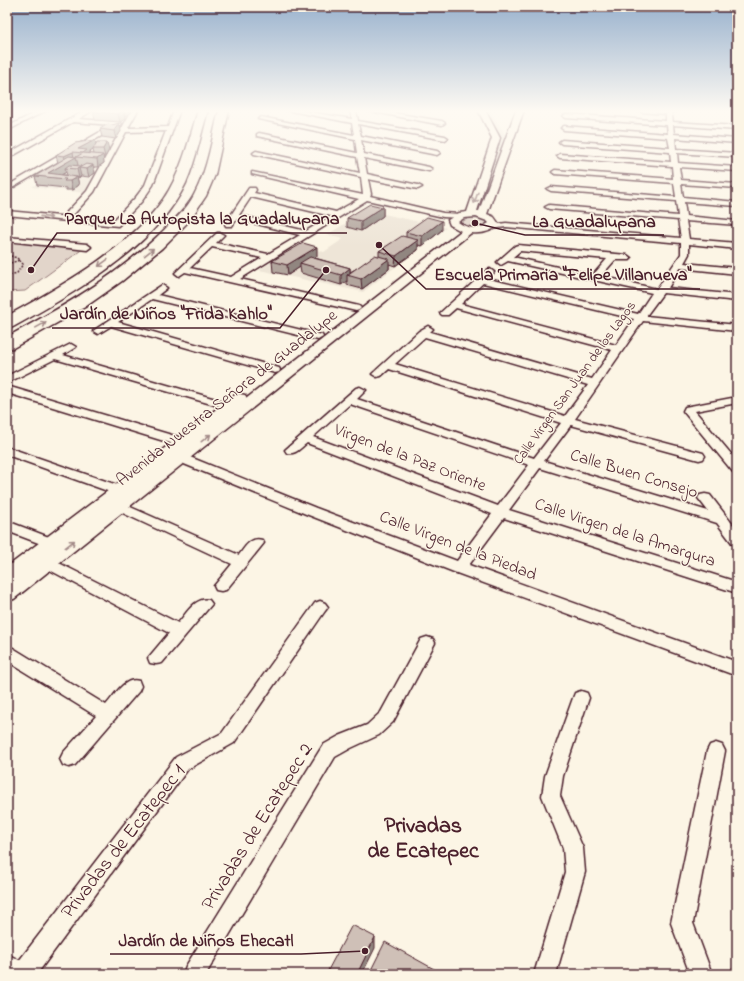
<svg xmlns="http://www.w3.org/2000/svg" width="744" height="981" font-family="'Indie Flower',sans-serif">
  <style>
    .built { fill: #eee5d7 }
    .green { fill: #e2d5ca; stroke: #967a7a }
    .lines { fill: none; stroke-linecap: round; stroke-linejoin: round }
    .minor-casing { stroke: #4a1f2b; stroke-width: 3 }
    .tertiary-casing { stroke: #4a1f2b; stroke-width: 3 }
    .secondary-casing { stroke: #4a1f2b; stroke-width: 3 }
    .motorway-casing { stroke: #4a1f2b; stroke-width: 3 }
    .path { stroke: #4a1f2b; stroke-width: 1.5; stroke-dasharray: 2 1.5; stroke-linecap: butt }
    .minor { fill: #fcf5e5; fill-rule: evenodd }
    .tertiary { fill: #fcf5e5; fill-rule: evenodd }
    .secondary { fill: #fcf5e5; fill-rule: evenodd }
    .motorway { fill: #fcf5e5; fill-rule: evenodd }
    .wall { fill: #b2a59d; stroke: #4a1f2b; fill-rule: evenodd }
    .shaded-wall { fill: #918680; stroke: #4a1f2b }
    .building { fill: #cfc0b7; stroke: #4a1f2b }
    .oneway { stroke: #a38a88 }
    .labels { text-anchor: middle; dominant-baseline: central; stroke-width: 3; stroke-linejoin: round; paint-order: stroke }
    .far-street-label { font-size: 14px; fill: #4a1f2b; stroke: #fcf5e5 }
    .street-label { font-size: 17px; fill: #4a1f2b; stroke: #fcf5e5 }
    .near-street-label { font-size: 20px; fill: #4a1f2b; stroke: #fcf5e5 }
    .near-neighbourhood-label { font-size: 22px; font-weight: bold; fill: #4a1f2b; stroke: #fcf5e5 }
    .leader { fill: none; stroke: #4a1f2b; stroke-width: 1.5 }
    .callout-dot { fill: #4a1f2b; stroke: #fcf5e5; stroke-width: 1.5 }
    .callout-label { font-size: 18px; text-anchor: middle; font-weight: bold; fill: #4a1f2b; stroke: #fcf5e5; stroke-width: 3; stroke-linejoin: round; paint-order: stroke }
  </style>
  <rect width="100%" height="100%" fill="#fcf5e5"/>
  <filter id="ink" filterUnits="userSpaceOnUse"><feTurbulence type="fractalNoise" baseFrequency=".025" numOctaves="2"/><feDisplacementMap in="SourceGraphic" scale="8" xChannelSelector="R" yChannelSelector="G"/><feConvolveMatrix kernelMatrix="1 2 1 2 8 2 1 2 1" color-interpolation-filters="sRGB"/></filter>
  <g filter="url(#ink)">
    <g class="built">
      <path d="M480,110H490L507,138L479,212L465,211L496,137Z"/>
      <path d="M121,131L92,183L84,193L32,187L66,166L77,152L109,132Z"/>
      <path d="M366,210L446,228L363,292L259,270L278,258L306,247L324,252L343,239L327,235Z"/>
    </g>
    <g class="green">
      <path d="M477,217L483,218L486,221V224C479,229 470,230 463,225V221L469,218Z"/>
      <path d="M7,241L84,248L25,291L7,292Z"/>
    </g>
    <g class="lines">
      <defs>
        <g id="minor">
          <path d="M40,110H47L7,131V127Z"/>
          <path d="M86,110H93L79,119L119,122L122,124L7,191V186L112,125L73,122L7,159V154Z"/>
          <path d="M132,110H138L128,128L168,127L174,110H180L153,185L142,201L118,226L7,215V211L113,221L136,197L145,185L166,131L126,132L94,192L74,214H68L67,212L87,191Z"/>
          <path d="M286,110H298L352,119L350,110H356L358,121L445,136L448,138L445,140L358,124L361,136L437,151L440,153L437,155L361,140L364,154L429,167L432,169L429,171L364,158L367,174L418,185L422,187L418,189L368,179L371,194L370,196L443,213L461,214V218L443,217L367,200L240,279L359,306L361,308L359,310L356,311L185,272L179,276L175,273L217,233H220L224,235L216,243L268,254L300,235L237,219L232,226H226L225,224L249,188H255L256,190L254,193L336,212L359,199L252,174V172L363,195L361,177L254,154L253,153L256,151L360,173L357,157L257,136V134L259,133L357,153L355,139L258,119L261,117L354,135L352,123ZM251,197L331,216L306,231L239,215ZM212,247L262,258L231,277L190,268Z"/>
          <path d="M364,110H376L442,121L445,123L442,125Z"/>
          <path d="M639,110H671L673,122L737,126V130L673,125L674,134L737,139V143L675,138L676,149L737,153V157L677,153L678,163L737,167V171L679,167L681,180L737,184V188L681,184L683,197L737,202V206L684,202L686,216L737,221V225L686,221L689,239L737,243V249L689,244V254L684,263L737,268V274L680,268L668,288L737,295V301L663,293L646,316L737,325V331L643,321L575,419L703,453L705,456L703,459L699,460L571,425L544,461L708,511L698,498L700,495L705,494L710,495L737,530V545L732,543L717,523L540,468L509,510L737,582V593L504,518L469,565L737,662V676L454,572L306,514L167,457L165,454L167,451H175L316,508L457,561L492,514L307,443C300,448 296,455 287,453L285,450L356,388L360,387L366,390L357,399L534,458L561,423L389,369L381,376L377,377L372,374L419,331L428,326L433,329L430,332L592,379L612,350L456,308L448,315H442L440,313L487,270L490,269L494,272L488,279L638,314L652,293L508,261L501,265L497,262L515,246L518,245L627,255L631,258L630,260H615L601,276L657,289L681,254V243L506,227L491,229L487,227L491,225L506,223L681,238L678,220L549,209L545,207L549,205L678,216L676,201L551,191L547,189L551,187L676,197L674,183L555,174L552,172L555,170L673,179L672,166L560,158L557,156L560,154L671,162L670,152L562,144L559,142L562,140L670,148L668,138L564,130L561,128L564,126L668,134L667,125L566,118L563,116L566,114L666,121V114L642,112ZM520,251L607,259L593,275L513,257ZM483,283L634,319L616,345L461,304ZM425,337L588,385L565,416L395,364ZM350,404L529,465L498,506L313,437Z"/>
          <path d="M7,237L87,244L91,247L87,250L7,241Z"/>
          <path d="M162,285L167,288L158,295L322,335L323,337L318,340L152,299L118,322L279,368L280,370L279,372L275,373L111,326L98,334L93,331Z"/>
          <path d="M71,344L76,347L63,355L233,404L235,406L233,408H225L55,359L7,383V376Z"/>
          <path d="M7,386L185,439L187,442L185,445H177L7,393Z"/>
          <path d="M737,397V403L695,411L737,461V473L733,472L683,411L685,407Z"/>
          <path d="M7,447L123,487L124,490L123,493L118,494L113,493L7,455Z"/>
          <path d="M119,502L239,555C245,547 251,536 262,540L264,543L226,590L221,591L216,590L214,586L232,564L114,509L112,506L114,503Z"/>
          <path d="M7,521L54,539L56,542L54,545L49,547L7,531Z"/>
          <path d="M47,557L178,623C186,614 196,596 209,600L212,604L162,663L156,664L150,663L148,658L169,633L42,566L40,562L42,558Z"/>
          <path d="M320,601L325,603L328,607L325,611L234,743L188,769L37,974H12L15,966L176,757L222,733L315,603Z"/>
          <path d="M427,637L433,639L435,643L393,722L379,735L351,748L335,757L206,974H183L186,966L323,745L339,736L367,725L381,712L421,639Z"/>
          <path d="M7,647L13,648L106,705C115,695 125,676 139,681L141,686L139,691L75,765L69,767L63,765L60,759L63,753L96,716L7,661Z"/>
          <path d="M581,691L587,693L589,698L563,776L560,796L583,848L585,872L556,974H534L565,872L563,848L542,796L545,776L573,698L575,693Z"/>
          <path d="M716,743L722,745L725,751L693,923L712,974H690L671,923L707,751L710,745Z"/>
        </g>
        <path id="tertiary" d="M478,110H485L500,138L477,211H479L516,110H524L487,214L494,217L499,224C492,232 481,234 471,233L14,599L7,601V584L10,581L7,582V567L235,395L240,394L245,395L247,398L461,231L450,225L448,220L459,213L467,212L492,138ZM476,217L487,221L489,223C480,230 467,229 458,222L464,218Z"/>
        <path id="secondary" d="M7,954L25,963L29,974H7Z"/>
        <g id="motorway">
          <path d="M198,110H208C201,134 196,160 186,183C155,248 74,293 13,327L7,328V316C60,287 138,244 169,190C183,165 190,137 198,110Z"/>
          <path d="M219,110H229L215,175L206,196L189,221L162,248L122,281L85,307L13,348L7,349V337C63,307 117,276 163,231C174,220 187,209 194,195C208,169 212,138 219,110Z"/>
        </g>
      </defs>
      <use href="#minor" class="minor-casing"/>
      <use href="#tertiary" class="tertiary-casing"/>
      <use href="#secondary" class="secondary-casing"/>
      <use href="#motorway" class="motorway-casing"/>
      <g class="path">
        <path d="M7,255L17,258L23,264L17,273L7,276"/>
        <path d="M7,264L20,260"/>
      </g>
      <use href="#minor" class="minor"/>
      <use href="#tertiary" class="tertiary"/>
      <use href="#secondary" class="secondary"/>
      <use href="#motorway" class="motorway"/>
    </g>
    <g class="wall">
      <path d="M93,110H131L132,112L125,116L124,115L125,119L120,122L95,120Z"/>
      <path d="M100,129L121,131L116,139L102,137Z"/>
      <path d="M95,140L96,144L109,150L105,157H103L104,163L98,167H94L95,173L89,177L81,176L79,178L77,177L79,185L72,190H66V188L37,185L35,176L58,163L56,155ZM93,150L94,154H88V153ZM66,172L67,175H62Z"/>
      <path d="M383,207V216L361,231L347,227V218Z"/>
      <path d="M442,230L422,246L418,245V250L395,266L389,264V269L362,289L347,285V281L341,285L301,273L300,267L288,275L273,272L272,261L317,256L315,258L350,268V272L379,256V251L406,237V232Z"/>
    </g>
    <g class="shaded-wall">
      <path d="M124,110H131L132,112L125,116Z"/>
      <path d="M123,111L125,119L120,122L118,114Z"/>
      <path d="M119,123L121,131L116,139L114,131Z"/>
      <path d="M95,140L97,148L93,149V150L88,153L89,158L78,149Z"/>
      <path d="M107,142L109,150L105,157L103,149Z"/>
      <path d="M73,152L74,158L76,157L78,165L73,168H65L66,172L56,178L48,173L65,163L64,156Z"/>
      <path d="M103,155L104,163L98,167L97,159Z"/>
      <path d="M93,165L95,173L89,177L87,169Z"/>
      <path d="M81,166L79,168L81,176L79,178L77,169Z"/>
      <path d="M77,177L79,185L72,190L70,181Z"/>
      <path d="M383,207V216L361,231V221Z"/>
      <path d="M442,221V230L422,246V236Z"/>
      <path d="M418,240V250L395,266L396,256Z"/>
      <path d="M317,247V256L305,264L300,263V267L288,275L287,265Z"/>
      <path d="M389,259V269L362,289L361,279Z"/>
      <path d="M350,268V276L347,275V281L341,285V275Z"/>
      <path d="M375,937V948L362,974H357Z"/>
    </g>
    <g class="building">
      <path d="M97,110H110L123,111L118,114L93,112Z"/>
      <path d="M119,123L114,131L100,129L108,124L112,125Z"/>
      <path d="M95,140L78,149L87,150L83,153L73,152L64,156L56,155L75,143Z"/>
      <path d="M97,142H107L103,149H93Z"/>
      <path d="M83,153L103,155L97,159L76,157L48,173L77,177L70,181H64L66,179L35,176L69,156L76,157Z"/>
      <path d="M86,164L93,165L87,169L79,168Z"/>
      <path d="M69,165L81,166L77,169L65,168Z"/>
      <path d="M370,204L383,207L361,221L347,218Z"/>
      <path d="M427,217L442,221L422,236L406,232Z"/>
      <path d="M402,236L418,240L396,256L379,251Z"/>
      <path d="M303,243L317,247L287,265L272,261Z"/>
      <path d="M375,255L389,259L361,279L347,275Z"/>
      <path d="M310,257L350,268L341,275L300,263Z"/>
      <path d="M352,925L375,937L357,974H326Z"/>
      <path d="M385,942L443,974H369Z"/>
    </g>
    <defs><path id="oneway-shaft" d="M-6 0H5M1.5-3L5.5 0L1.5 3" fill="none" stroke-width="1.6" stroke-linecap="round" stroke-linejoin="round"/></defs>
    <g class="oneway">
      <use href="#oneway-shaft" transform="translate(476 198) rotate(109)"/>
      <use href="#oneway-shaft" transform="translate(46 217) rotate(6)"/>
      <use href="#oneway-shaft" transform="translate(149 252) rotate(-39)"/>
      <use href="#oneway-shaft" transform="translate(103 263) rotate(144)"/>
      <use href="#oneway-shaft" transform="translate(41 325) rotate(-29)"/>
      <use href="#oneway-shaft" transform="translate(206 438) rotate(-38)"/>
      <use href="#oneway-shaft" transform="translate(70 544) rotate(-38)"/>
    </g>
  </g>
  <linearGradient id="sky" x2="0" y2="1"><stop stop-color="#98b1cd"/><stop offset="0.45" stop-color="#fefaf3"/><stop offset="1" stop-color="#fefaf3" stop-opacity="0"/></linearGradient>
  <rect width="744" height="247" fill="url(#sky)"/>
  <g class="labels">
    <g class="far-street-label">
      <text transform="translate(575 383) rotate(-54)">Calle Virgen San Juan de los Lagos</text>
    </g>
    <g class="street-label">
      <text transform="translate(227 398) rotate(-38)">Avenida Nuestra Señora de Guadalupe</text>
      <text transform="translate(410 458) rotate(21)">Virgen de la Paz Oriente</text>
      <text transform="translate(634 474) rotate(17)">Calle Buen Consejo</text>
      <text transform="translate(625 533) rotate(18)">Calle Virgen de la Amargura</text>
      <text transform="translate(458 546) rotate(21)">Calle Virgen de la Piedad</text>
    </g>
    <g class="near-street-label">
      <text transform="translate(258 827) rotate(-58)">Privadas de Ecatepec 2</text>
      <text transform="translate(124 842) rotate(-52)">Privadas de Ecatepec 1</text>
    </g>
    <g class="near-neighbourhood-label">
      <text x="423" y="827">Privadas<tspan x="423" dy="25">de Ecatepec</tspan></text>
    </g>
  </g>
  <path class="leader" d="M31 270L57 233H347M475 223L525 235H664M379 245L426 289H700M326 270L280 328H52M365 951L301 954H110"/>
  <g class="callout-dot">
    <circle cx="31" cy="270" r="4"/>
    <circle cx="475" cy="223" r="4"/>
    <circle cx="379" cy="245" r="4"/>
    <circle cx="326" cy="270" r="4"/>
    <circle cx="365" cy="951" r="4"/>
  </g>
  <g class="callout-label">
    <text x="202" y="224">Parque La Autopista la Guadalupana</text>
    <text x="594" y="227">La Guadalupana</text>
    <text x="563" y="280">Escuela Primaria "Felipe Villanueva"</text>
    <text x="166" y="319">Jardín de Niños "Frida Kahlo"</text>
    <text x="206" y="946">Jardín de Niños Ehecatl</text>
  </g>
  <rect width="744" height="981" fill="none" stroke="#fcf5e5" stroke-width="24"/>
  <rect x="12" y="12" width="720" height="957" fill="none" stroke="#4a1f2b" stroke-width="1.5" filter="url(#ink)"/>
</svg>
